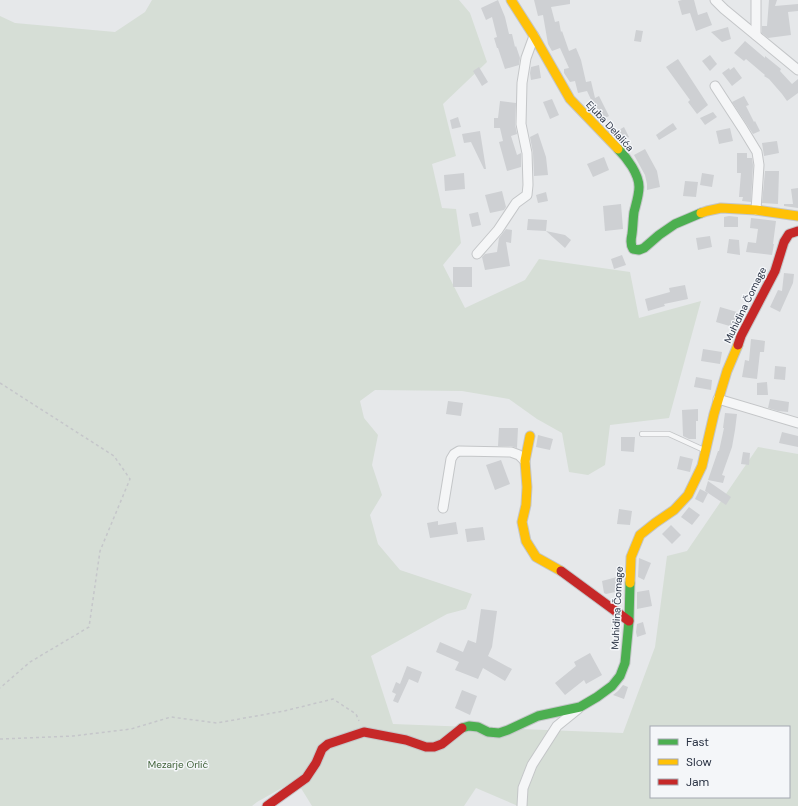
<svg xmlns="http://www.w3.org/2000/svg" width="798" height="806" font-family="'DM Sans',sans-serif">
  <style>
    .green { fill: #d6ded6; fill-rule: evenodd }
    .building { fill: #ced0d3 }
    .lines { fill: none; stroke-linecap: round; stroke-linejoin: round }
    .lane-casing { stroke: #c4c6c8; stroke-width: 6 }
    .street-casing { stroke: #c4c6c8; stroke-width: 11 }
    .fast-casing { stroke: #c4c6c8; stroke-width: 11 }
    .slow-casing { stroke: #c4c6c8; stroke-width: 11 }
    .jam-casing { stroke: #c4c6c8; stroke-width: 11 }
    .path { stroke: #c5c6ca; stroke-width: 1.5; stroke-dasharray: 3 3; stroke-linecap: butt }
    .lane { stroke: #f5f6f7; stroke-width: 4.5 }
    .street { stroke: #f5f6f7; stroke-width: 9 }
    .fast { stroke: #4caf50; stroke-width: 9 }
    .slow { stroke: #ffc107; stroke-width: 9 }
    .jam { stroke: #c62828; stroke-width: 9 }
    .labels { text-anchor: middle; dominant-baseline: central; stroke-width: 3; stroke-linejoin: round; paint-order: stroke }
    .street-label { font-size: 10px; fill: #2b3445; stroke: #f4f6f9 }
    .park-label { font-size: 10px; fill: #3f6138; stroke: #f4f6f9 }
  </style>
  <rect width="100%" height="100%" fill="#e6e8ea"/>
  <path class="green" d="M152,0H459L470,13L487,62L443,104L456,156L432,164L442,208L456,209L461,243L443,265L465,308L525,280L539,259L630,272L639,318L701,301L669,418L610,425L605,465L588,475L569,472L562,433L537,419L509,399L462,391L375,390L360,401L364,418L378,435L372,465L382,495L370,515L378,544L400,570L472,594L466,609L447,614L371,656L393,724L623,733L655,647L667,556L687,551L758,447L798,454V806H518L476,788L464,806H312L296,780L257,802L252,806H0V16L15,23L115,32L145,12ZM651,727H789V797H651Z"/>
  <g class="building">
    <path d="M498,0L505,17L509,34H512L515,47L516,46L520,58L519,65L505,69L498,48H497L494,38L497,37L492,17L486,20L481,8Z"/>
    <path d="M534,0H570V4L551,7L555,22L559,21L561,32L562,31L569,51L576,48L581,60L586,82L591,81L595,98L599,96L609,116L602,120L592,110L595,108L587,91L578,93L575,81L570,82L564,73V69L569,68L560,48L552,51L548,44L543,15L538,16Z"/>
    <path d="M682,0H694L698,15L707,12L712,25L696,31L690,13L682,15L678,1Z"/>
    <path d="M769,0H777L775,6L798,4V11L788,12L791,35L768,38L762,33V26H767Z"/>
    <path d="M728,27L731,39L722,42L711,32Z"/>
    <path d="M636,30L643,31L641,42L634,41Z"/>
    <path d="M745,41L765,58V56L781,69L780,71L792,84L798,79V93L787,101L782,94L769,79L764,76L765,75L746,59L744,61L734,53Z"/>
    <path d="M710,55L717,64L710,71L702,61Z"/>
    <path d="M678,59L708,105L697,114L688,102L690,100L666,67Z"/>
    <path d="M539,65L541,78L531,80L530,73L531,67Z"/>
    <path d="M479,67L488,82L482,86L473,71Z"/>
    <path d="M734,67L742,78L732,86L722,73L729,68L730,70Z"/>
    <path d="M744,96L749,105L746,106L754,122L755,121L760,131L753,134L732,102Z"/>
    <path d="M552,99L559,115L550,119L543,102Z"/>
    <path d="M500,101L516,103L515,124L517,134L511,136L517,155L521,153V167L507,171L499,142L503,141L500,128H494V118H498Z"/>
    <path d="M713,112L717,117L705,125L700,118Z"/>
    <path d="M458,117L461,127L452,129L450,120Z"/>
    <path d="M673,123L677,129L659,140L656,135L667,127Z"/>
    <path d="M624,127L629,137L622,141L614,133Z"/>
    <path d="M730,128L733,141L719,144L716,131Z"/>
    <path d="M480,131L486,169H484L471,142L464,143L462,134Z"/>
    <path d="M538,133L546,157L548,175L534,176L533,153L530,137Z"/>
    <path d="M777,141L779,153L764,156L762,143Z"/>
    <path d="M645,149L657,171L660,187L647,190V184L645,175L634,155Z"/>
    <path d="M737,153H747V158H752L753,165L751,202L742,201L743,197H739L741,173H737Z"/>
    <path d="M604,157L609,170L593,177L587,164Z"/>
    <path d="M765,171H779L778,204L762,203Z"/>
    <path d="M464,173L465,189L445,191L444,175Z"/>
    <path d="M702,173L714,175L712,187L700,185Z"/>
    <path d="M685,181L698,182L696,197L683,196Z"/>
    <path d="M798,188V208L784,206V204H793L791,189Z"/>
    <path d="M502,191L506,207L504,210L490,213L485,195Z"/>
    <path d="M546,192L548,201L538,203L536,195Z"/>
    <path d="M621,204L623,229L605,231L603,206Z"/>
    <path d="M478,212L481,225L472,227L469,214Z"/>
    <path d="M729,216L738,217V227H724V217Z"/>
    <path d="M751,218L776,221L773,244H774L772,255L746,252L748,242L756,243L758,229L750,228Z"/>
    <path d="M528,219L547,220L546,231L527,230Z"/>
    <path d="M506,229L512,230L511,243L506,242L510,266L485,270L482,257L485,254L497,252L499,238Z"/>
    <path d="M546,231L565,235L571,240L565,248Z"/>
    <path d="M710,236L712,247L698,250L696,238Z"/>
    <path d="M729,239L739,240L740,255L727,253Z"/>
    <path d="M622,255L626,265L614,269L611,259Z"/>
    <rect x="453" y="267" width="19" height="20"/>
    <path d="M784,273L794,274L793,283L780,312L770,307L778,290L782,291Z"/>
    <path d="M685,285L688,299L664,304L665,306L648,311L645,299L670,292L669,288Z"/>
    <path d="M720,307L737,312L733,327L716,322Z"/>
    <path d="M751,339L765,341L764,352H760L757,379L742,377L745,360L749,361Z"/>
    <path d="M703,349L722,352L720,364L701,361Z"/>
    <path d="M775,366L786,367L785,380L774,379Z"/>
    <path d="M696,377L712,380L711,390L694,387Z"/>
    <path d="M767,382L768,395H757V383Z"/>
    <path d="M770,399L789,402L788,412L778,411L768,408Z"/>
    <path d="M448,401L463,403L461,416L446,414Z"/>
    <path d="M698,409V421H696V439H689L683,436L682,410Z"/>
    <path d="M725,413L737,414L735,430L732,447L722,475L725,476L723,483L708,480L718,451H719L724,428H723Z"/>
    <path d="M499,428H518L517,448L511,446H498Z"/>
    <path d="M782,432L798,436V447L779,443Z"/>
    <path d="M538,435L553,439L550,450L536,447Z"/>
    <path d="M621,437H635L634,452L621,451Z"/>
    <path d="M743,452L750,453L749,465L741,464Z"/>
    <path d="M680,456L693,459L690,472L677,469Z"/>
    <path d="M501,460L510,484L495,490L486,465Z"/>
    <path d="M708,481L731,497L726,505L705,491Z"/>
    <path d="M700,489L708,493L703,503L695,499Z"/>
    <path d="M689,507L700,515L692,525L681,517Z"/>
    <path d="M619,509L632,511L630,525L617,524Z"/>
    <path d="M438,521V525L456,522L458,534L430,538L427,523Z"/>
    <path d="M671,525L681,535L672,544L662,534Z"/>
    <path d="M483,527L485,540L467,542L465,529Z"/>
    <path d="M639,558L651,563L644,580L638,577Z"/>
    <path d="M617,577L620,591L606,594L604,593L602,581Z"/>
    <path d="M649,590L652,606L637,609V592Z"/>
    <path d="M481,609L497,611L492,647L488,656L512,669L505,681L483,668L478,679L455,670L459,662L436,652L440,642L463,652L468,640L476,643Z"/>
    <path d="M643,622L646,634L637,637L636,632L637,624Z"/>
    <path d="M590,653L602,675L586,684L584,680L565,695L555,683L576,666L574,662Z"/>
    <path d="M407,666L422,672L418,683L409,679L398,703L393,701L396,694L392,692L396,682L400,684Z"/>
    <path d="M623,685L628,687L624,699L613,695L618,691Z"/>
    <path d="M462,690L477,696L470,715L455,708Z"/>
  </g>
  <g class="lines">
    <defs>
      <path id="lane" d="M642,434H669L704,450"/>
      <g id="street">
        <path d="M715,0L724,9L798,70"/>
        <path d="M756,35V0"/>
        <path d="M715,86L743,129L757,152L759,165L756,210"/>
        <path d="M477,254L498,230L516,203L527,195L528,185L527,153L521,124L522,83L526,58L534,36"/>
        <path d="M718,399L798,423"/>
        <path d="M443,508L451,459L454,454L459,451L511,452L519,455L525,461"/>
        <path d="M522,806L523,788L532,765L557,726L578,709"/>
      </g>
      <g id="fast">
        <path d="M618,149C627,158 639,174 639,187C639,195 636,204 634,212C633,219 633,227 632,234C631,239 630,244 633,249L639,250L644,248L659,235L675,224L701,213"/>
        <path d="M462,728L469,726L478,727L488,732L499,733L508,730L538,716L580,707L597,697L612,686L620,676L625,663L629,621L630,583"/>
      </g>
      <g id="slow">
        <path d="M511,0L534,36L570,99L618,149"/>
        <path d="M701,213L707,211L721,208L756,210L798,216"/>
        <path d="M530,436L525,461L527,487L526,505L522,522L526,541L536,557L561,571"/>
        <path d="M630,583L631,557L640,535L655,523L674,510L688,495L702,466L714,414L727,371L738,345"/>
      </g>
      <g id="jam">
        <path d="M738,345L741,336L775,271L784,242L789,234L798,231"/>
        <path d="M561,571L629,621"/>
        <path d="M267,806L306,778L316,763L322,749L328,744L364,732L406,740L426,747H434L442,744L462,728"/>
      </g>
    </defs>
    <use href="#lane" class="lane-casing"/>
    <use href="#street" class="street-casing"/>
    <use href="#fast" class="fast-casing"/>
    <use href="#slow" class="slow-casing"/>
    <use href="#jam" class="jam-casing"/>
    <g class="path">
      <path d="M0,383L114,456L130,479L100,551L89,627L30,662L0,688"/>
      <path d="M0,739L73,736L131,729L171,717L217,723L284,711L333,699L356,714L359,721"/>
    </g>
    <use href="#lane" class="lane"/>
    <use href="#street" class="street"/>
    <use href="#fast" class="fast"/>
    <use href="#slow" class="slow"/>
    <use href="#jam" class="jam"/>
  </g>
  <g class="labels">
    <g class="street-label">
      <text transform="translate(610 126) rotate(47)">Ejuba Delalića</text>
      <text transform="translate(745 305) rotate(-64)">Muhidina Čomage</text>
      <text transform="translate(617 608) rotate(-87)">Muhidina Čomage</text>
    </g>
    <g class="park-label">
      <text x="178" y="764">Mezarje Orlić</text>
    </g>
  </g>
  <rect x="650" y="726" width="140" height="72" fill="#f4f6f9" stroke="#a4a8b1"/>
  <rect x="658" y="739" width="20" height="6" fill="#4caf50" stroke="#a4a8b1"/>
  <text x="686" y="746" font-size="12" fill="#2b3445">Fast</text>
  <rect x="658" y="759" width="20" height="6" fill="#ffc107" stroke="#a4a8b1"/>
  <text x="686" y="766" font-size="12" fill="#2b3445">Slow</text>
  <rect x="658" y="779" width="20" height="6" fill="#c62828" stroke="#a4a8b1"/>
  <text x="686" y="786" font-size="12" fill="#2b3445">Jam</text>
</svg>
